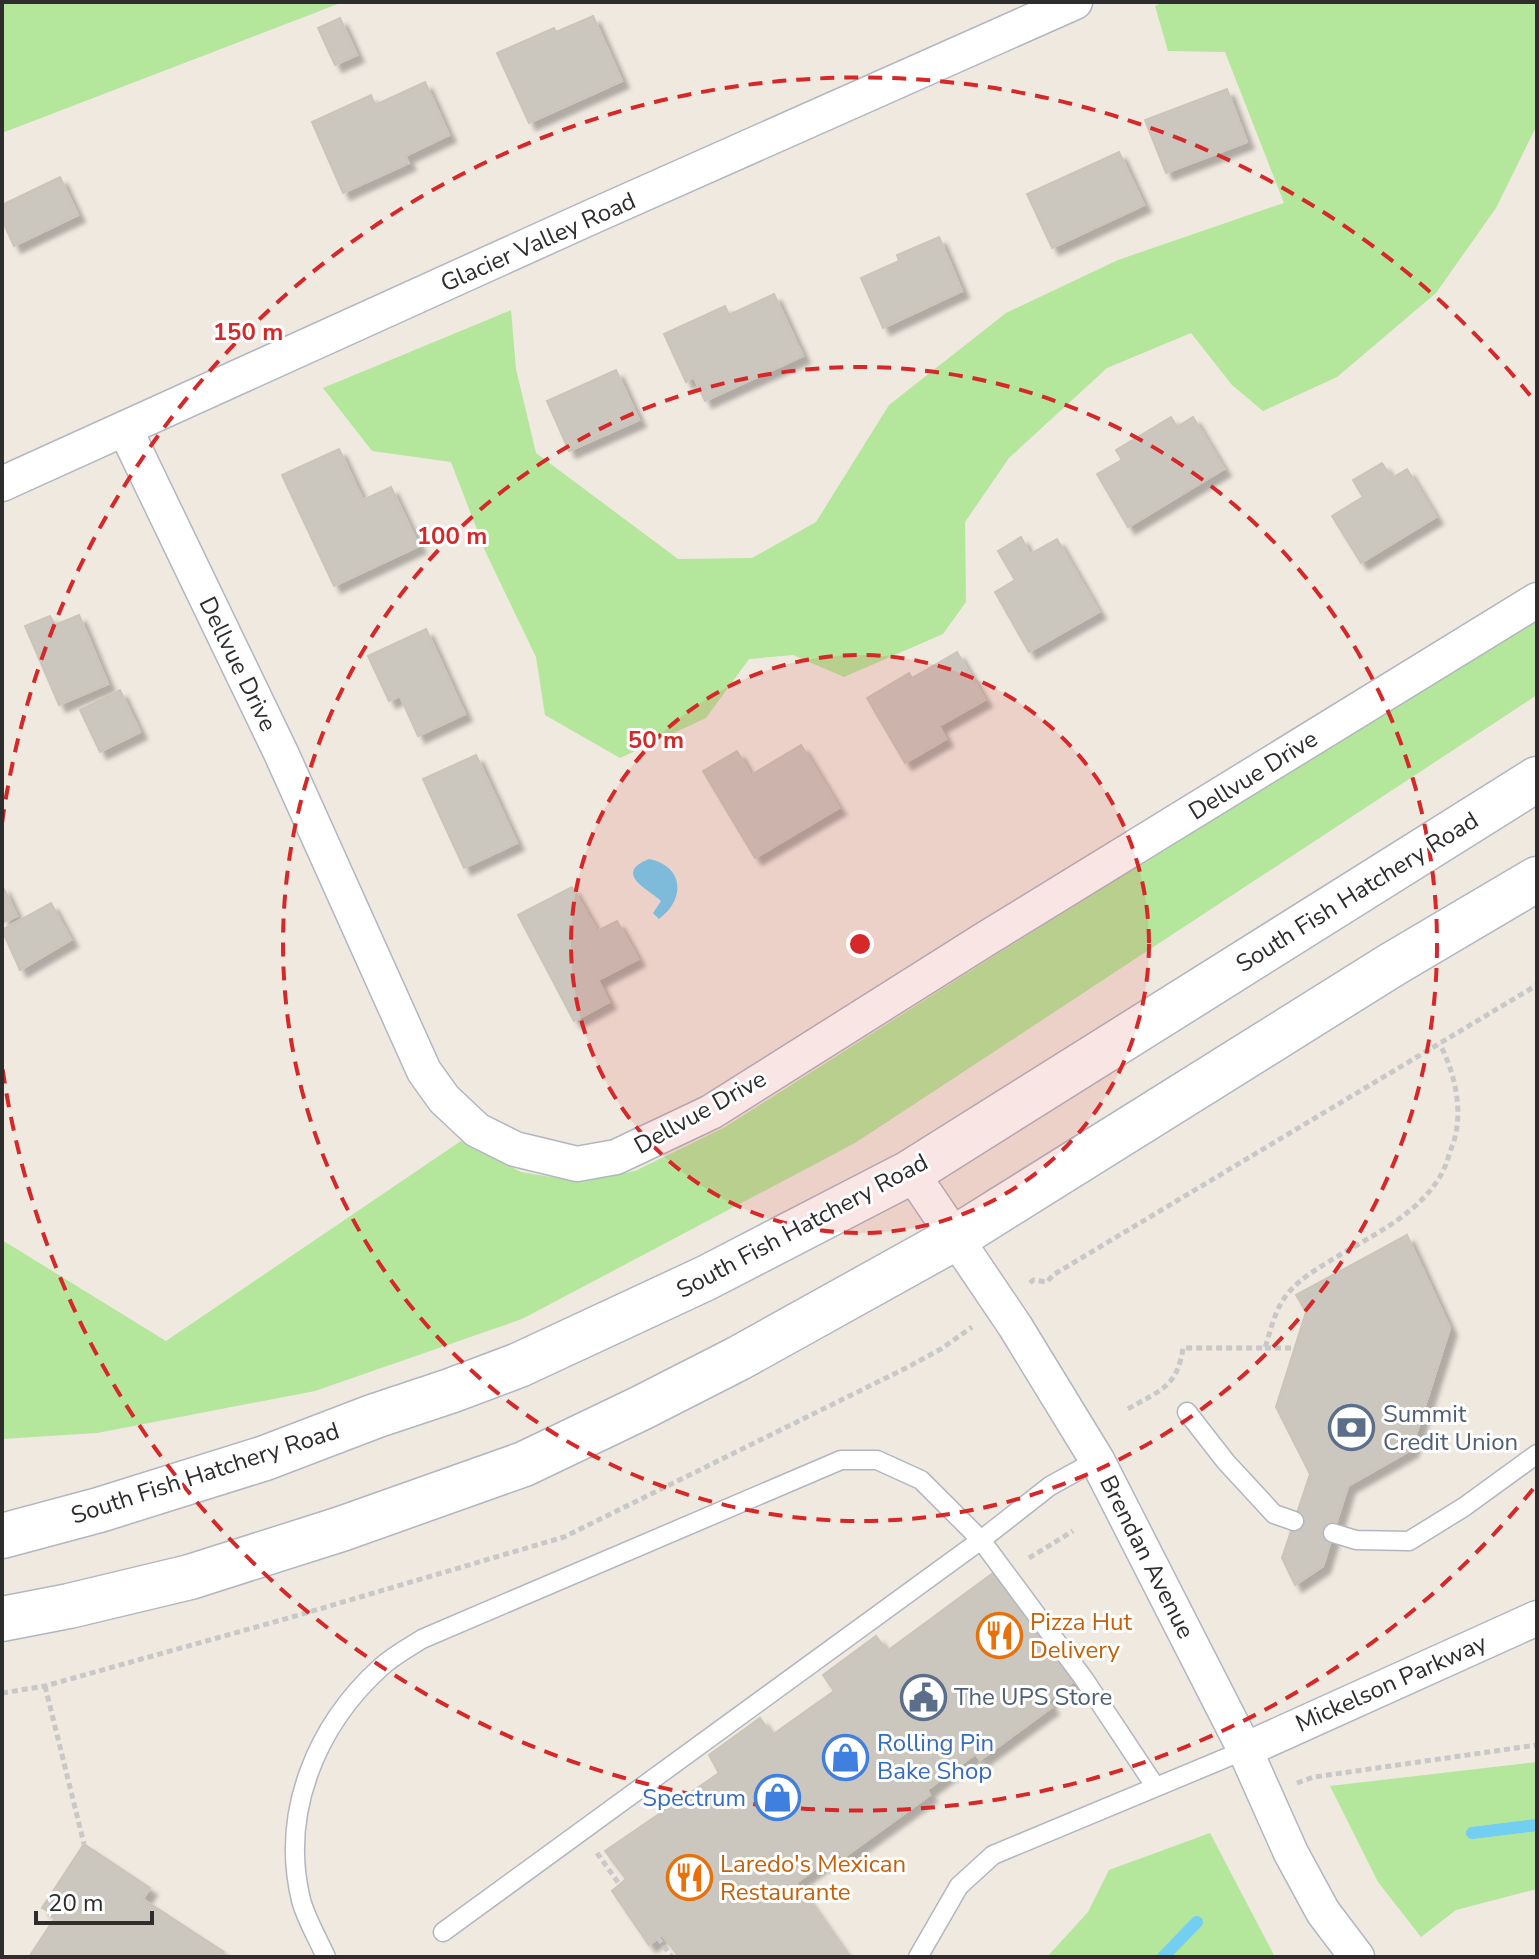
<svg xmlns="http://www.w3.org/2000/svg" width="1539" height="1959" font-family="'Nunito Sans',sans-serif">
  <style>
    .green { fill: #b4e69c }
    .water { fill: #72cff2 }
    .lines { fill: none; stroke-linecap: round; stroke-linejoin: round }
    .stream { stroke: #72cff2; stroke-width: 12 }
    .building { fill: #cbc7be; stroke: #cbc5b9; stroke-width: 2; filter: url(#shadow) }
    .service-casing { stroke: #b3b6c1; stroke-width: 21 }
    .minor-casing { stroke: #b3b6c1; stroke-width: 37 }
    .secondary-casing { stroke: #b3b6c1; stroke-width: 47 }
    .path { stroke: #c8c8c8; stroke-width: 5; stroke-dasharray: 6 4; stroke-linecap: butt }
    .service { stroke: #fff; stroke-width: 18 }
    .minor { stroke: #fff; stroke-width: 34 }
    .secondary { stroke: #fff; stroke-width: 44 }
    .ring { fill: none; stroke: #d62828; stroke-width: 4; stroke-dasharray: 14 10 }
    .labels { text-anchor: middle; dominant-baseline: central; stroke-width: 6; stroke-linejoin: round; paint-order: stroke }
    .street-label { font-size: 24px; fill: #2d2d2d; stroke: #fff }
    .service-label { font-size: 24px; fill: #4e5e75; stroke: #fff; text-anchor: start }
    .food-label { font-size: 24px; fill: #c56008; stroke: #fff; text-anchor: start }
    .shop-label { font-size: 24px; fill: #366cbe; stroke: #fff; text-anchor: start }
    .centre { fill: #d62828; stroke: #fff; stroke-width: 4 }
    .ring-label { font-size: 24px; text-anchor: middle; font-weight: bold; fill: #d62828; stroke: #fff; stroke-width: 6; stroke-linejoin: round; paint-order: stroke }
  </style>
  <defs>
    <filter id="shadow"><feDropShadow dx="7" dy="7" stdDeviation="2" flood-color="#0004"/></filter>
  </defs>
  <rect width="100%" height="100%" fill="#efe9e0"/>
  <g class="green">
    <path d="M2,2H343L2,133Z"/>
    <path d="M1164,2H1537V125L1496,208L1436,293L1337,377L1263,411L1232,385L1191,333L1107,368L1009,458L965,522L966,602L943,634L844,677L793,655L749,659L706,718L620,758L545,715L536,657L486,553L451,462L372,451L323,388L511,310L516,369L536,453L678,559L752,558L816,522L889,405L1006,313L1118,260L1284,203L1225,52L1168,51L1155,6Z"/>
    <path d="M1537,619V695L855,1143L522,1319L315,1391L97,1433L2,1439V1240L166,1341L461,1141L521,1172L582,1182L635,1171L725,1127L997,954Z"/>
    <path d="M1537,1762V1889L1456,1910L1421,1937L1378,1882L1330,1786Z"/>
    <path d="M1210,1833L1275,1957H1047L1088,1912L1109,1870Z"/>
  </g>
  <path class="water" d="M649,859C684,866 686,899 659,919L653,913L661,901C652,891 611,874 649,859Z"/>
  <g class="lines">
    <g class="stream">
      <path d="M1472,1833L1537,1825"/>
      <path d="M1163,1957L1197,1922"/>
    </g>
  </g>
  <g class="building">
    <path d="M593,16L622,81L529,123L497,53L554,28L556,32Z"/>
    <path d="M340,18L357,55L335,65L318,28Z"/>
    <path d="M425,82L449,135L405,156L409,163L343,193L312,122L371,95L375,105Z"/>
    <path d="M1227,89L1247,142L1166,173L1145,120Z"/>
    <path d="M1119,152L1144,205L1052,248L1027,194Z"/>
    <path d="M60,177L78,215L14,246L2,220V205Z"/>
    <path d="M939,237L962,291L883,328L861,278L899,261L897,255Z"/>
    <path d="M774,294L803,356L705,401L694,377L686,382L664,334L725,306L729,315Z"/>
    <path d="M616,370L639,420L569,451L547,401Z"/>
    <path d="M1171,417L1177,427L1193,417L1224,469L1128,527L1097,474L1122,460L1116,450Z"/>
    <path d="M339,449L363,500L391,487L419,546L334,586L282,475Z"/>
    <path d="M1382,463L1392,478L1407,469L1436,517L1361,563L1332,516L1363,497L1353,480Z"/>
    <path d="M1021,537L1030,554L1057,539L1099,612L1029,652L995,592L1015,580L998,551Z"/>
    <path d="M79,615L108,684L59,705L25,626L50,616L55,625Z"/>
    <path d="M426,629L465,714L418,736L400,696L389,701L368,656Z"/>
    <path d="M957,652L985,700L939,726L946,739L905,763L867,698L909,673L912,678Z"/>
    <path d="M120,690L140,732L100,752L80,710Z"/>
    <path d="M801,745L839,808L755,858L703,771L737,751L751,775Z"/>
    <path d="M476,755L517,843L464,868L423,779Z"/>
    <path d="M2,885L17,916L2,923Z"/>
    <path d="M572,887L597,931L617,921L638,959L598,980L609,1002L574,1021L518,915Z"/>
    <path d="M51,903L71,940L20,970L2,930Z"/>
    <path d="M1407,1235L1450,1328L1411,1450L1348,1486L1323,1566L1295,1585L1282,1558L1310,1474L1276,1407L1306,1312L1296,1295Z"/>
    <path d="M1000,1568L1080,1677L1047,1701L1052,1707L980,1760L975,1754L927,1790L930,1795L843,1858L838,1852L796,1883L848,1957H679L662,1935L649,1945L612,1891L626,1879L605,1851L719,1773L709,1755L760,1718L772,1735L834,1691L823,1675L876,1636L887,1651Z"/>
    <path d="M84,1844L150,1888L143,1899L224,1952L221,1957H29L56,1916L42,1908Z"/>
  </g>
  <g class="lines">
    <defs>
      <g id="service">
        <path d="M1187,1412L1226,1462L1274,1514L1294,1521"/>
        <path d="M1333,1533L1356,1540L1409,1541L1464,1507L1537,1454"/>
        <path d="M443,1932L981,1540L1084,1679L1155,1786"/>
        <path d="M326,1957C318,1939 306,1919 301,1900C280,1813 316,1726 381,1667C393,1656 408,1648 422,1639L841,1460H877L921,1480L981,1540L1050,1486L1097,1460"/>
        <path d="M918,1957L959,1886L993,1855L1245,1750"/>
      </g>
      <g id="minor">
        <path d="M125,429L281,753L424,1071L444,1099L477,1130L515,1149L577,1164L616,1157L711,1112L987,938L1537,600"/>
        <path d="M2,484L589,218L1075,2"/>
        <path d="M911,1172L1015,1326L1097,1460L1245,1750L1291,1853L1323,1912L1357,1957"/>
        <path d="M1245,1750L1537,1618"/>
      </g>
      <g id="secondary">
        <path d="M2,1536L99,1510L265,1458L375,1416L450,1391L519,1365L706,1278L911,1172L1537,779"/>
        <path d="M2,1619L69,1606L190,1577L341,1529L524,1464L641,1408L739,1358L955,1238L1393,964L1537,879"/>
      </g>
    </defs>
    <use href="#service" class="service-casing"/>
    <use href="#minor" class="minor-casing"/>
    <use href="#secondary" class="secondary-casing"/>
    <g class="path">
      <path d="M1030,1283L1033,1280L1047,1282L1053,1275L1537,985"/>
      <path d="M1265,1348H1294"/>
      <path d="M1128,1409C1160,1390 1177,1388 1183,1348H1265C1271,1329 1275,1308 1289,1292C1301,1278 1317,1269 1333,1259C1371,1236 1420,1214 1442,1173C1447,1164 1449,1153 1453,1144C1464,1111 1455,1074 1440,1044"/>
      <path d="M1029,1558L1073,1531"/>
      <path d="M45,1686L84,1844"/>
      <path d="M2,1693L45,1686L292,1617L564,1537L906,1368L941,1349L972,1327"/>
      <path d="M1297,1783L1314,1777L1537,1745"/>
      <path d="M597,1853L620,1885"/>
      <path d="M658,1938L672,1957"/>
    </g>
    <use href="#service" class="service"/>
    <use href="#minor" class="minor"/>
    <use href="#secondary" class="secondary"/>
  </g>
  <circle cx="860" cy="944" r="289" fill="#d62828" fill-opacity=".12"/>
  <g class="ring">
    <circle cx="860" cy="944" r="289"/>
    <circle cx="860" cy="944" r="577"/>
    <path d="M1533 1489A866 866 0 0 1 2 1065M2 823A866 866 0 0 1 1533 399"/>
  </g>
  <defs>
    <symbol id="bank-ring" viewBox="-11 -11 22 22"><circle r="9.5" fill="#fff" stroke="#5c6f8a" stroke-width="1.5"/><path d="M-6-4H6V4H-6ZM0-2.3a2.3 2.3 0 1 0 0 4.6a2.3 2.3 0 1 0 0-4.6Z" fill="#5c6f8a"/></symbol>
    <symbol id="restaurant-ring" viewBox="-11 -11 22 22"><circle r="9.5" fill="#fff" stroke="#e8710a" stroke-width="1.5"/><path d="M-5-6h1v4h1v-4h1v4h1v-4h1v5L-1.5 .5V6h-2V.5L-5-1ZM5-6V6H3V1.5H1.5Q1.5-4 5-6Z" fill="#e8710a"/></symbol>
    <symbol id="civic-ring" viewBox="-11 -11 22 22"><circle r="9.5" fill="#fff" stroke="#5c6f8a" stroke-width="1.5"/><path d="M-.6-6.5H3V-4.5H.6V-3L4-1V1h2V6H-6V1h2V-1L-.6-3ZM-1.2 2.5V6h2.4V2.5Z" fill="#5c6f8a"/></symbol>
    <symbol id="shop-ring" viewBox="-11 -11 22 22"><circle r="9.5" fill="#fff" stroke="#3f7fe0" stroke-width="1.5"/><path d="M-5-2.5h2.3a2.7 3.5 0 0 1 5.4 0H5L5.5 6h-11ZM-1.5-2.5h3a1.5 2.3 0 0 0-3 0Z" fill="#3f7fe0"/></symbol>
  </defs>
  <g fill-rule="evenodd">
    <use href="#bank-ring" x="1326" y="1402" width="51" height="51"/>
    <use href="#restaurant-ring" x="974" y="1610" width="51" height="51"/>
    <use href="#civic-ring" x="898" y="1672" width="51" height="51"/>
    <use href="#shop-ring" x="820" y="1732" width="51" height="51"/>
    <use href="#shop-ring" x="752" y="1772" width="51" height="51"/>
    <use href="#restaurant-ring" x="664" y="1852" width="51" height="51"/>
  </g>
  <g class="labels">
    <g class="street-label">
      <text transform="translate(538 242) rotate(-24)">Glacier Valley Road</text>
      <text transform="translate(238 664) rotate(64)">Dellvue Drive</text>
      <text transform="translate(1253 775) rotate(-32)">Dellvue Drive</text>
      <text transform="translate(1357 892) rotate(-32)">South Fish Hatchery Road</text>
      <text transform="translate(700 1112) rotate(-29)">Dellvue Drive</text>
      <text transform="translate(802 1226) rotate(-28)">South Fish Hatchery Road</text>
      <text transform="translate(205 1473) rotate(-18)">South Fish Hatchery Road</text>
      <text transform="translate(1147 1557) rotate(63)">Brendan Avenue</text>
      <text transform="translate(1391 1683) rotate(-24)">Mickelson Parkway</text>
    </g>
    <g class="service-label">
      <text x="1383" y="1414">Summit<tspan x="1383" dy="28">Credit Union</tspan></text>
      <text x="954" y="1697">The UPS Store</text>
    </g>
    <g class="food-label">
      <text x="1030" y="1622">Pizza Hut<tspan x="1030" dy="28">Delivery</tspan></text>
      <text x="720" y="1864">Laredo's Mexican<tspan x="720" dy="28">Restaurante</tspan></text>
    </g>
    <g class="shop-label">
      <text x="877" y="1743">Rolling Pin<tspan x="877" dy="28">Bake Shop</tspan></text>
      <text x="746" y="1798" text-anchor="end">Spectrum</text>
    </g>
  </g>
  <circle cx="860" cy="944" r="12" class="centre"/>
  <g class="ring-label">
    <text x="248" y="340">150 m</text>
    <text x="452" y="544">100 m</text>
    <text x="656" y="748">50 m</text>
  </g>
  <rect width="1539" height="1959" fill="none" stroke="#2d2d2d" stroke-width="8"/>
  <path d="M36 1911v12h116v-12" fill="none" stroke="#2d2d2d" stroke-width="4"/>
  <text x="48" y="1911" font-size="24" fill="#2d2d2d" stroke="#ffffff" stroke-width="6" paint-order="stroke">20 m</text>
</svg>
